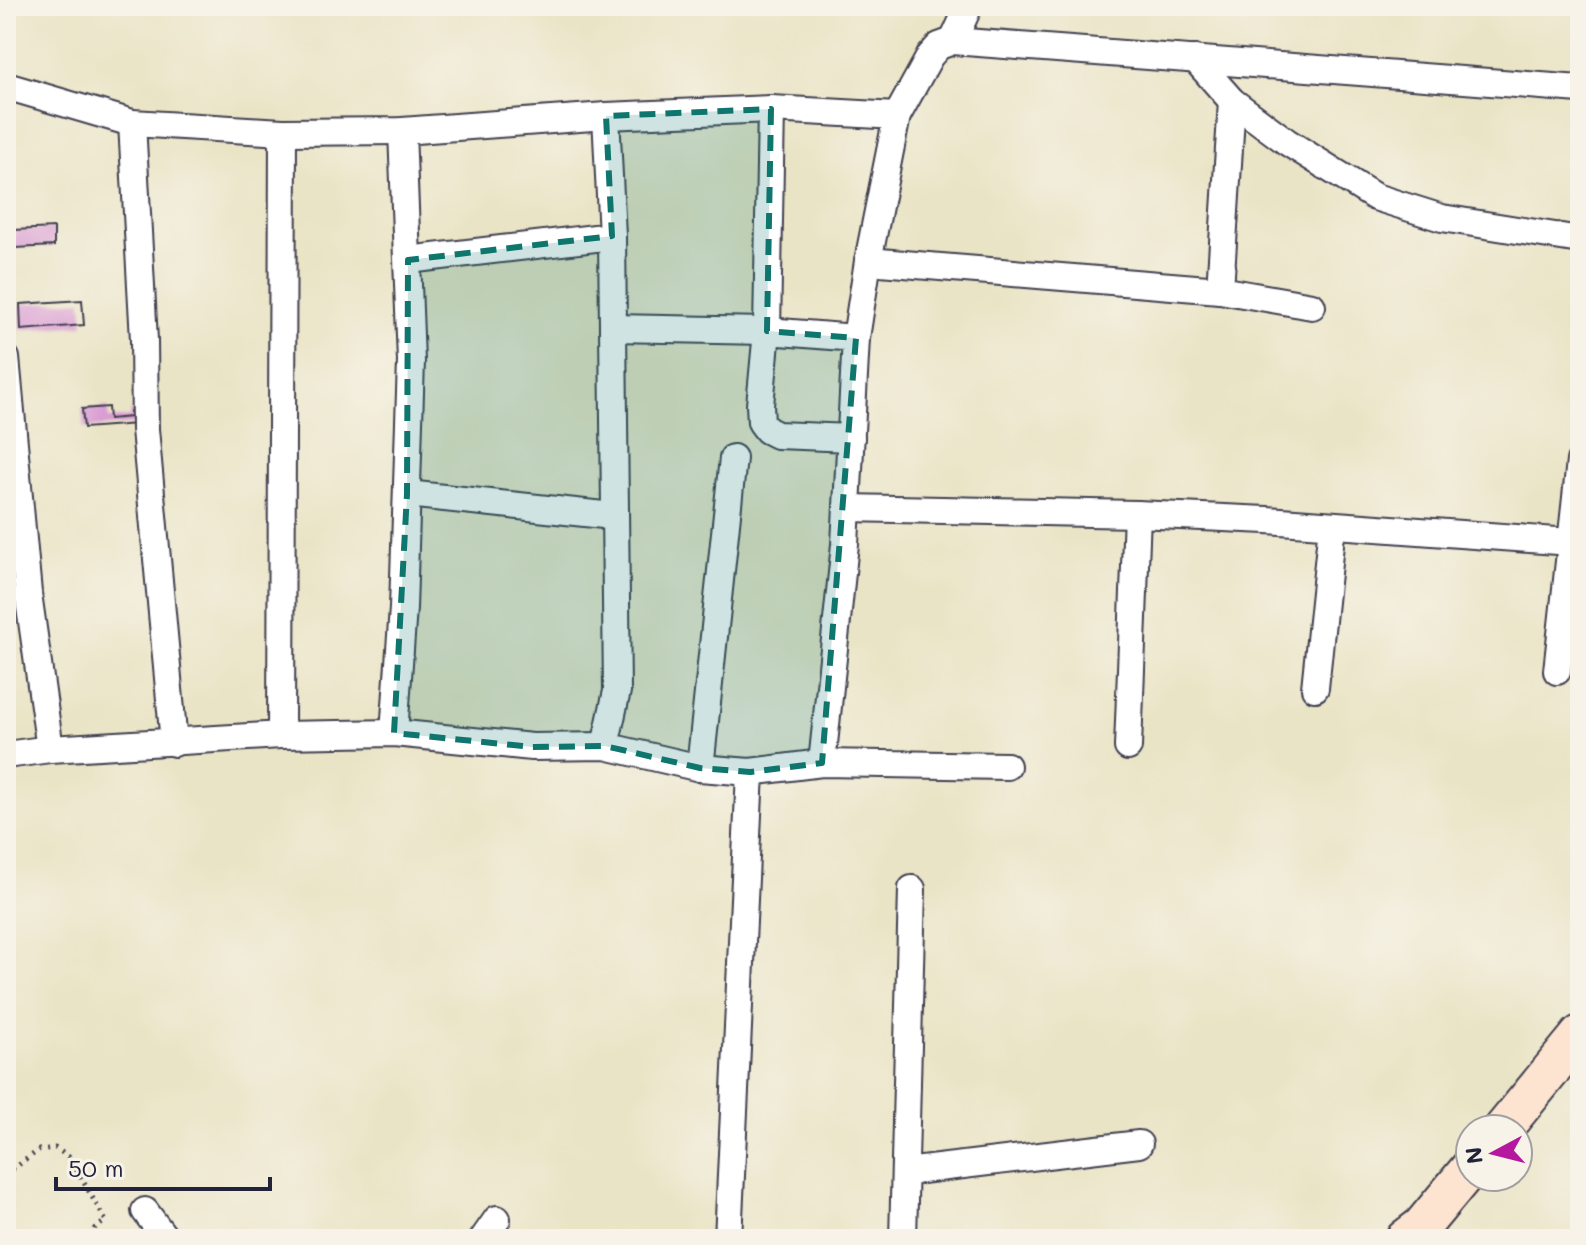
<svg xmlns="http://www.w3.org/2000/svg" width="1586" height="1245" font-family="Mali,sans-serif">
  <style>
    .building { fill: #d99cd3 }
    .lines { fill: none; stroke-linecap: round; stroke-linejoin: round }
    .minor-casing { stroke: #403f50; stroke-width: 30 }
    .secondary-casing { stroke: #403f50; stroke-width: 42 }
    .path { stroke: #403f50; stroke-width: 5; stroke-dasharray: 2 6; stroke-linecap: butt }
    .minor { stroke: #fff; stroke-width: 26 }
    .secondary { stroke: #fde4d0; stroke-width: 38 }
    .marked { fill: #0f766e; fill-opacity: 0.2; stroke: #0f766e; stroke-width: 6; stroke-dasharray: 16 10; stroke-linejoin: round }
  </style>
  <rect width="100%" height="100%" fill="#f7f3e8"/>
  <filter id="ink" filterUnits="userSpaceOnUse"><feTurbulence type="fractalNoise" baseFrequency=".0125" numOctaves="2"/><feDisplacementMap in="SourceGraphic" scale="16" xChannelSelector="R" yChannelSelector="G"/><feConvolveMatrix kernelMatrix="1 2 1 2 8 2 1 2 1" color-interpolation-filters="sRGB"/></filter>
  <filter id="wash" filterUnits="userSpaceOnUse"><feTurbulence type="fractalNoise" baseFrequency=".006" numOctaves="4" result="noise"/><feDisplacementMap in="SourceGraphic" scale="32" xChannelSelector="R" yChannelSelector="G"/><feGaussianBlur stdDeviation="1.8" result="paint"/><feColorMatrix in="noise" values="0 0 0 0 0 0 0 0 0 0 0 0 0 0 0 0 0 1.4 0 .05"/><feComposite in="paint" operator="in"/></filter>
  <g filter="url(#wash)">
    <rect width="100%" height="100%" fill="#eae4c6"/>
    <g id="blocks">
      <g class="building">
        <path d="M54,228V246L15,248L14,230Z"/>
        <path d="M82,300L84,325L21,330L20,304Z"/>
        <path d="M108,407L109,419L131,417L130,411L136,410L137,424L84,428L82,409Z"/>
      </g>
    </g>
  </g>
  <g filter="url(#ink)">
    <use href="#blocks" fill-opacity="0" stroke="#403f50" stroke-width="2"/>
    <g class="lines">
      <defs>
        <g id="minor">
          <path d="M953,41L969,6"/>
          <path d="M1195,59L1232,101L1287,142L1375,197L1442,218L1580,240"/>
          <path d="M6,86L132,123L283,132L402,131L606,116L771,109L897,116"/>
          <path d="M771,109L767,331L760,405L761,422L767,430L777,435L851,438"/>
          <path d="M132,123L144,340L145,429L174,743"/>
          <path d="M408,260L612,236"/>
          <path d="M868,261L1220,290L1312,306"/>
          <path d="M1220,290L1232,101"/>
          <path d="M613,328L767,331L856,338"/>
          <path d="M6,358L28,593L50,749"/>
          <path d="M407,494L613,516"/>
          <path d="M847,508L1137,514L1267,520L1571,542"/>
          <path d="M1557,671L1580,461"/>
          <path d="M1315,688L1332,525"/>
          <path d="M394,733L403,608L411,361L402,131"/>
          <path d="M281,735L283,132"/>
          <path d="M605,746L617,691L612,236L606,116"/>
          <path d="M1128,747L1137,514"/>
          <path d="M6,755L50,749L281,735L394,733L532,747L605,746L700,768L750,772L822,763L1007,766"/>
          <path d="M822,763L845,544L856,338L868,261L897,116L930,56L939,46L953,41L1580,89"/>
          <path d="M700,768L733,458"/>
          <path d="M905,1172L1139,1144"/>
          <path d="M145,1211L166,1239"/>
          <path d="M483,1239L497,1219"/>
          <path d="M728,1239L750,772"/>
          <path d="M903,1239L912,889"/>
        </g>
        <g id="secondary">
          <path d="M1503,1129L1580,1035"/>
          <path d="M1405,1239L1422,1226L1470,1168"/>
        </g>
      </defs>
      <use href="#minor" class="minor-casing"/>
      <use href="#secondary" class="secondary-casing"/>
      <path class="path" d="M6,1174L39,1150L55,1148L69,1157L106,1221L95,1228L92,1239"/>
      <use href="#minor" class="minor"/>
      <use href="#secondary" class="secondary"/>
    </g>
  </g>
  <path class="marked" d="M771,109L767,331L856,338L822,763L750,772L700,768L605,746L532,747L394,733L407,494L408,260L612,236L606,116Z"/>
  <rect width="1586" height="1245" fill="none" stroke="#f7f3e8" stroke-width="32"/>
  <g transform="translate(1494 1153) rotate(263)"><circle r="38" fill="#f7f3e8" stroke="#a29fa3" stroke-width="2"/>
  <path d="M0-6L14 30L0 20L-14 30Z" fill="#b5179e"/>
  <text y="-12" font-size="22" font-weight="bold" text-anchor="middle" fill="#22223b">N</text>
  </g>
  <path d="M56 1177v12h214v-12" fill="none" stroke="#22223b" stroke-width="4"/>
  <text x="68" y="1177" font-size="24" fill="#22223b" stroke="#f7f3e8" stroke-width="6" paint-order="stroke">50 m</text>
</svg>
